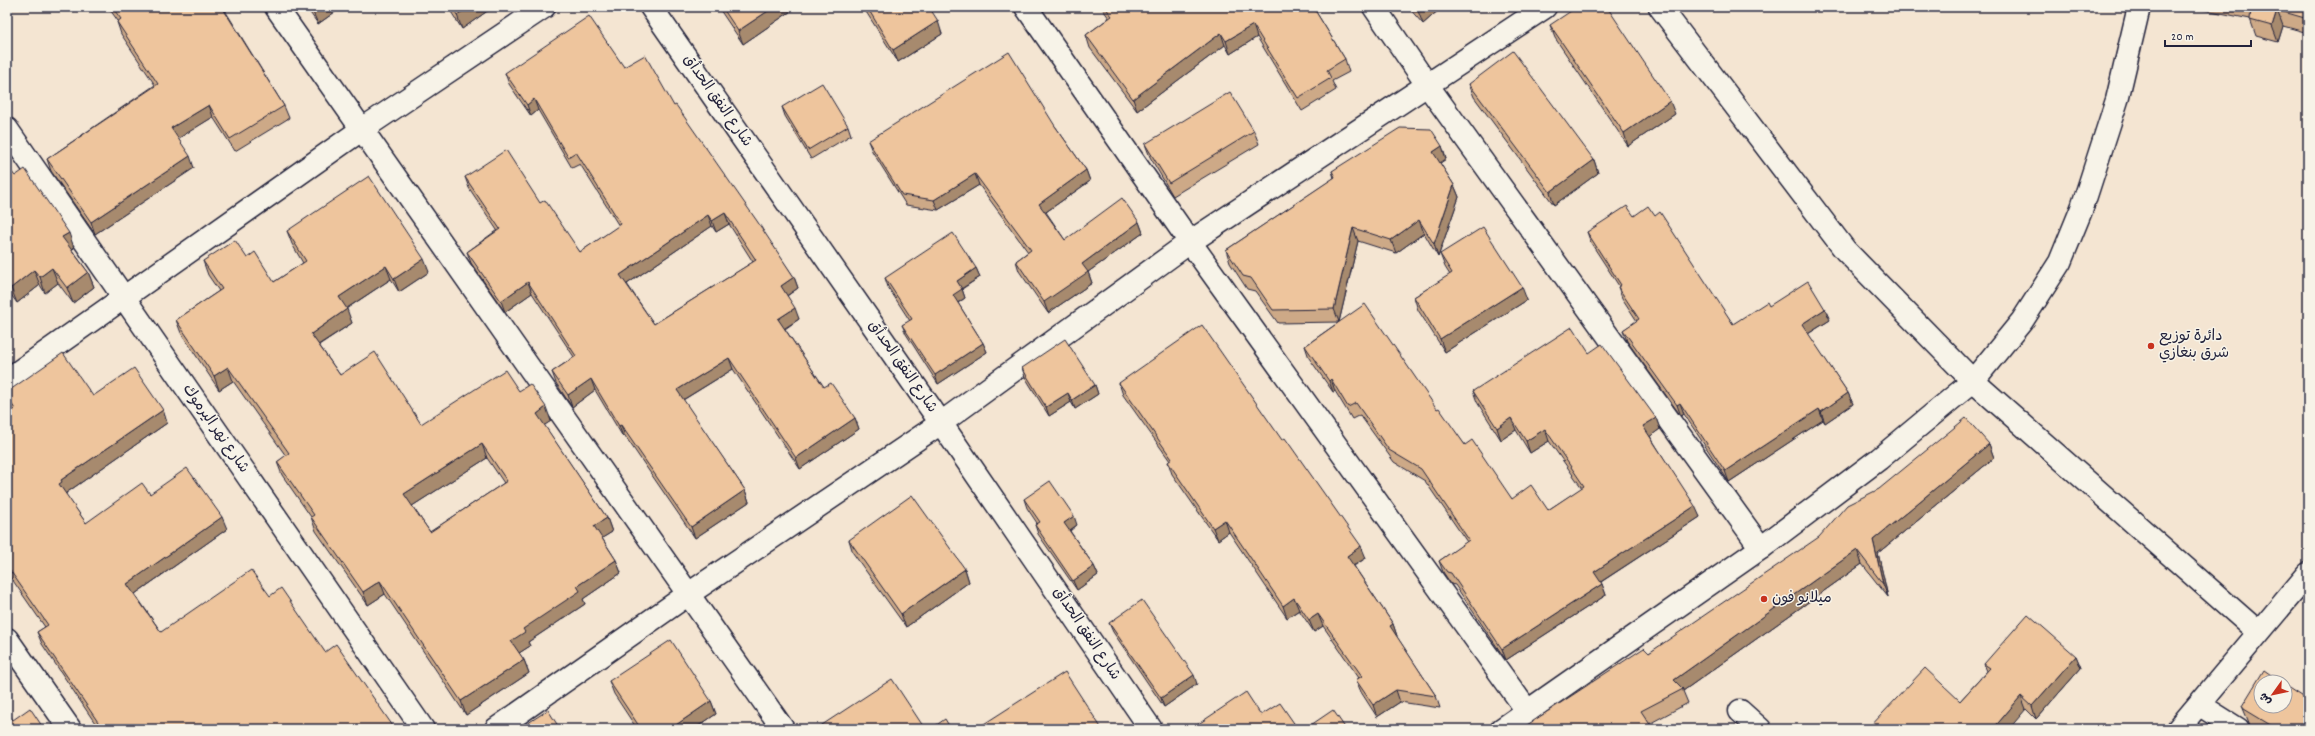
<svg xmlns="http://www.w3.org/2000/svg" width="2315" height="736" font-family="Dekko,'Playpen Sans Arabic',sans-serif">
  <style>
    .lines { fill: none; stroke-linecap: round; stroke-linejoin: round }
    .minor-casing { stroke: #22223b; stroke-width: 25 }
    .major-casing { stroke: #22223b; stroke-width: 25 }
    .minor { stroke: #f7f3e8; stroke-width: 22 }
    .major { stroke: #f7f3e8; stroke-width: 22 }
    .wall { fill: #cda987; stroke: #22223b; fill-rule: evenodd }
    .shaded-wall { fill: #a78a6e; stroke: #22223b }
    .building { fill: #eec59d; stroke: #22223b; fill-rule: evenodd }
    .poi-dot { fill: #c8321e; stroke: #f7f3e8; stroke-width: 1.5 }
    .labels { text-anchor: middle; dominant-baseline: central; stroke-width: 3; stroke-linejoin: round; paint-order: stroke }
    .street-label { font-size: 15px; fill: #22223b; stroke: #f7f3e8 }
    .poi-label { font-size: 15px; fill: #22223b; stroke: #f7f3e8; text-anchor: start }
  </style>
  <rect width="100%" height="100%" fill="#f4e5d2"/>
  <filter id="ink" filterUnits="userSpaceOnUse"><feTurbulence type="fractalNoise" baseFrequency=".025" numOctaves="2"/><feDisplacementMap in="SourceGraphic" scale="8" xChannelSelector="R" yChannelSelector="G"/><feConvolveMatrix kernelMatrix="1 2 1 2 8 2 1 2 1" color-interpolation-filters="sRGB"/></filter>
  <g filter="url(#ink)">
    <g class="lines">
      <defs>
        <g id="minor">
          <path d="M276,7L783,729"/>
          <path d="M1026,7L1190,242L1528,712"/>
          <path d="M1374,7L1428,86L1761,548"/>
          <path d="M1660,7L1845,250L1973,381L2258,632"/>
          <path d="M7,129L423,729"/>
          <path d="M7,380L361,130L544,7"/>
          <path d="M7,639L70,729"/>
          <path d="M2200,705L2238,729"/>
          <path d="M1740,711L1760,729"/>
          <path d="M496,729L690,593L941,423L1190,242L1545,7"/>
          <path d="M2178,729L2308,574"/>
        </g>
        <g id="major">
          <path d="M651,7L941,423L1151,729"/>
          <path d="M1502,729L1761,548L1879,459L1973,381L2022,321L2060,262L2082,208L2117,100L2139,7"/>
        </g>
      </defs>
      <use href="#minor" class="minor-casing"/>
      <use href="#major" class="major-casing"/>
      <use href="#minor" class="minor"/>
      <use href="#major" class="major"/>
    </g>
    <g class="wall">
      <path d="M108,7H225L226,12L284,106L289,118L235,151L213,117L178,138L194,168L95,234L51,171L47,159L155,85L121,34L117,22L118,21Z"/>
      <path d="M306,7H342L318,24Z"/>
      <path d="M448,7H493L462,29Z"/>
      <path d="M718,7H797L743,44Z"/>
      <path d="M863,7H929L942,34L898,62Z"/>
      <path d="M1101,7H1313L1345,59L1349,72L1332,81L1336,90L1302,111L1257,37L1230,54L1225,45L1137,111L1090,48L1086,35L1109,18Z"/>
      <path d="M1408,7H1442L1423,24Z"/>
      <path d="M2191,7H2308V33L2283,26L2278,42L2256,36L2250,19Z"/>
      <path d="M1550,25L1675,114L1628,146L1555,38Z"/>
      <path d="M624,67L674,106L794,277L798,288L787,296L799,319L785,329L824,387L855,418L859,429L800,469L733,369L683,400L745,490L749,502L695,538L625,436L623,437L595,390L572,407L556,383L552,372L574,357L532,293L505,312L471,263L467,252L497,230L469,188L465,177L540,203L580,252L619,226L580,164L572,168L538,110L531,116L509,84L505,73ZM729,224L753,262L654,324L627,284L712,226L716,232Z"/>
      <path d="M1469,84L1594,160L1598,173L1554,205L1474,97Z"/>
      <path d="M782,107L848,126L851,135L811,159L785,116Z"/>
      <path d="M1055,126L1086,170L1090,181L1046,212L1065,240L1139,222L1143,233L1088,272L1092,283L1048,313L1019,271L1016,261L1028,252L979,185L938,210L906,205L872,151L868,141Z"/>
      <path d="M1254,131L1259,144L1173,196L1150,157L1145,144Z"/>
      <path d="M1442,146L1446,159L1440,163L1454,185L1459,197L1438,257L1424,233L1396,253L1358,241L1339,322L1437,409L1465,445L1512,499L1548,510L1582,488L1549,441L1530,453L1516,430L1501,440L1477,402L1473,391L1589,353L1656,418L1660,429L1650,436L1700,517L1601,582L1606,595L1506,660L1455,585L1451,584L1443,572L1439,561L1467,542L1425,481L1394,462L1360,415L1352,419L1335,391L1333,392L1309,358L1305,346L1339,322L1278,323L1255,291L1247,289L1230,263L1226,250L1334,178L1332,171Z"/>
      <path d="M7,174L74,248L72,250L88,272L94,287L73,303L58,283L45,293L40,285L17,303L9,292L7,294Z"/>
      <path d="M1634,216H1655L1733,324L1769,306L1830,320L1808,334L1848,393L1853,404L1825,423L1823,420L1729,482L1684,414L1681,416L1627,341L1623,330L1637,321L1622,298L1618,287L1619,286L1591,243L1587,232Z"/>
      <path d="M287,231L429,272L399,292L391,279L346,309L352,323L319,345L340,375L421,424L519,391L551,421L544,425L607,518L612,532L602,538L616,560L621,573L583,599L585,604L528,642L530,646L519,653L524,660L529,673L466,715L385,594L368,605L316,531L311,517L282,475L277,462L286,456L233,381L219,390L181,333L176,320L219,291L208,275L203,261L247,258L274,282L303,263L292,244ZM487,458L504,483L430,532L412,506Z"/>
      <path d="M1440,254L1527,300L1445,352L1418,310L1414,297L1450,275L1445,267Z"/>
      <path d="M976,268L980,277L962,289L965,298L958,303L983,343L987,352L938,384L906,334L902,325L910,321L888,287L885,278Z"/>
      <path d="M1022,368L1095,385L1098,394L1075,409L1071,402L1049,416L1025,377Z"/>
      <path d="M1119,383L1282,440L1366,558L1354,566L1393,624L1397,636V637L1436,696L1440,708L1400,702L1377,717L1361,692L1356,680L1359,678L1323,626L1314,632L1299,610L1287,618L1229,532L1218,540L1172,474L1168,462L1170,461L1123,395Z"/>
      <path d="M7,392L93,396L163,410L167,423L66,493V495L86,523L150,494L227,529L135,594L161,632L270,596L325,652L395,729H99L42,644L37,632L45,627L7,572V415L12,411L9,406L7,401Z"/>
      <path d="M1989,444L1994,458L1878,553L1888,597L1862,564L1683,691L1688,703L1649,724L1521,729L1649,653Z"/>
      <path d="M1024,499L1077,525L1070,531L1094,566L1098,575L1077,590L1038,534L1035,525L1037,523L1027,508Z"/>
      <path d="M849,540L965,569L969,582L906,627L853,553Z"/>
      <path d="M1109,623L1197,684L1164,707L1113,632Z"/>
      <path d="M2076,656L2081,668L2036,719L2026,709L1960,701L1987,671L1984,664Z"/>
      <path d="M609,681L711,701L716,714L694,729H637L614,694Z"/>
      <path d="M2242,706L2308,729H2256L2250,725Z"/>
    </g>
    <g class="shaded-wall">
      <path d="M221,7H225L226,12L224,14Z"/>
      <path d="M317,7H342L318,24L312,10Z"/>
      <path d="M468,7H493L462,29L457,15Z"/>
      <path d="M774,7H797L743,44L738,31Z"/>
      <path d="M1423,7H1442L1423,24L1418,11Z"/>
      <path d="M2277,10L2283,26L2278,42L2272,26Z"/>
      <path d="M938,21L942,34L898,62L893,50Z"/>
      <path d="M1253,25L1257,37L1230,54L1226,41Z"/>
      <path d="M1221,33L1225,45L1137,111L1133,99Z"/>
      <path d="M534,99L538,110L531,116L527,105Z"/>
      <path d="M1670,101L1675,114L1628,146L1624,133Z"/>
      <path d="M209,105L213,117L176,140L171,128Z"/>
      <path d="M1442,146L1446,159L1437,165L1433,152Z"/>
      <path d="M190,156L194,168L95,234L91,222Z"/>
      <path d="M1594,160L1598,173L1554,205L1550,192Z"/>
      <path d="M1086,170L1090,181L1043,214L1039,204Z"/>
      <path d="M975,174L979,185L938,210L934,200Z"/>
      <path d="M1454,185L1459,197L1438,257L1434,244Z"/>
      <path d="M725,213L729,224L716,232L712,221Z"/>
      <path d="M708,215L712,226L624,286L620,275Z"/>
      <path d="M1419,220L1424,233L1396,253L1391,240Z"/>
      <path d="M1139,222L1143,233L1088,272L1092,283L1048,313L1044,302L1082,264Z"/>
      <path d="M1353,228L1358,241L1339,322L1334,309Z"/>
      <path d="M69,233L74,248L67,253L62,237Z"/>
      <path d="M424,259L429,272L399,292L394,279Z"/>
      <path d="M386,266L391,279L344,310L339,297Z"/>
      <path d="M52,268L58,283L45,293L40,277Z"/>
      <path d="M976,268L980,277L961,289H962L965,298L956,304L953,295L957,281Z"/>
      <path d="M34,270L40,285L17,303L11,288Z"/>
      <path d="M88,272L94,287L73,303L67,288Z"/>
      <path d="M794,277L798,288L785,297L781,286Z"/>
      <path d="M528,282L532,293L505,312L501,301Z"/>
      <path d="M1522,287L1527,300L1445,352L1440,339Z"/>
      <path d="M7,288L9,292L7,294Z"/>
      <path d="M795,308L799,319L782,330L778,319Z"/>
      <path d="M347,309L352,323L315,347L311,334Z"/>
      <path d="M1825,309L1830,320L1806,335L1802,324Z"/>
      <path d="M983,343L987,352L938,384L935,375Z"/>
      <path d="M729,358L733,369L681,401L677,390Z"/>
      <path d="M228,367L233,381L219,390L214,376Z"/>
      <path d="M591,379L595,390L572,407L568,395Z"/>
      <path d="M1331,379L1335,391L1333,392L1329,381Z"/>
      <path d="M1095,385L1098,394L1075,409L1072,400Z"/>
      <path d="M1068,393L1071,402L1049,416L1046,407Z"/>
      <path d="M1848,393L1853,404L1825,423L1821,412Z"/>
      <path d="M1680,403L1684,414L1681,416L1677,405Z"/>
      <path d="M546,407L551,421L542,427L537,414Z"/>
      <path d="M1819,409L1823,420L1729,482L1725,471Z"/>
      <path d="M163,410L167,423L66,493V495L63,497L59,484L61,480Z"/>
      <path d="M855,418L859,429L800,469L796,458Z"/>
      <path d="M1511,418L1516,430L1501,440L1497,428Z"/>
      <path d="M1656,418L1660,429L1648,438L1643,426Z"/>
      <path d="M621,425L625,436L623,437L619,426Z"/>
      <path d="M1545,429L1549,441L1530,453L1526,441Z"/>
      <path d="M482,444L487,458L409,508L404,494Z"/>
      <path d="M1989,444L1994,458L1878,553L1888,597L1883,584L1873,540Z"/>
      <path d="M745,490L749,502L695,538L691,527Z"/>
      <path d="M1695,506L1700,517L1599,583L1594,572Z"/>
      <path d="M1074,516L1077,525L1067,532L1064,523Z"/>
      <path d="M222,517L227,529L132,596L127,584Z"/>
      <path d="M607,518L612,532L599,540L594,526Z"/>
      <path d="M1225,520L1229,532L1218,540L1213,528Z"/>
      <path d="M1361,546L1366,558L1351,567L1347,556Z"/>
      <path d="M1857,550L1862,564L1683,691V689L1674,680Z"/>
      <path d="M616,560L621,573L583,599L585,604L528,642L530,646L516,655L511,641L523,629L577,586Z"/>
      <path d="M1094,566L1098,575L1077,590L1073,581Z"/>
      <path d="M965,569L969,582L906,627L901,614Z"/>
      <path d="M380,581L385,594L368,605L363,592Z"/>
      <path d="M1602,584L1606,595L1506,660L1502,649Z"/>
      <path d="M1294,598L1299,610L1287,618L1283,606Z"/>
      <path d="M1318,614L1323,626L1314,632L1309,620Z"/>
      <path d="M1393,624L1397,636L1394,638L1390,626Z"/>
      <path d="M2076,656L2081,668L2036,719L2032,706Z"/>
      <path d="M524,660L529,673L466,715L461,701Z"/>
      <path d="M1194,675L1197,684L1164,707L1161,698Z"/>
      <path d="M1396,690L1400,702L1377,717L1373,705Z"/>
      <path d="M2021,696L2026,709L2009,729H1993Z"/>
      <path d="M711,701L716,714L694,729H670Z"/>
    </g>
    <g class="building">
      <path d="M112,7H222L284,106L230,139L209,105L171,128L190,156L91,222L47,159L158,84L117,22L121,19Z"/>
      <path d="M310,7H317L312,10Z"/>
      <path d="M452,7H468L457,15Z"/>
      <path d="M722,7H774L738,31Z"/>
      <path d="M867,7H929L938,21L893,50Z"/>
      <path d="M1105,7H1313L1345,59L1327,70L1331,78L1298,98L1253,25L1226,41L1221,33L1133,99L1086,35L1112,16Z"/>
      <path d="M1415,7H1423L1418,11Z"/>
      <path d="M1577,7H1607L1670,101L1624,133L1550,25Z"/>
      <path d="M2251,7H2308V19L2277,10L2272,26L2250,20Z"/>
      <path d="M589,16L624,67L645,55L674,106L676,105L757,221L794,277L781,286L795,308L778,319L824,387L831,383L855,418L796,458L729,358L677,390L745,490L691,527L621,425L619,426L591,379L568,395L552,372L576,356L528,282L501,301L467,252L500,229L465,177L506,150L540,203L545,200L580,252L621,224L576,152L568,157L534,99L527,105L505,73ZM725,213L756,260L654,324L620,275L708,215L712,221Z"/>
      <path d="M1513,51L1594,160L1550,192L1469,84Z"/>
      <path d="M1009,52L1055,126L1086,170L1039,204L1065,240L1122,198L1139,222L1082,264L1088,272L1044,302L1016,261L1031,250L975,174L934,200L902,195L868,141Z"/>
      <path d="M822,83L848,126L808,150L782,107Z"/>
      <path d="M1230,92L1254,131L1169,183L1145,144Z"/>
      <path d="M1400,128L1431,129L1442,146L1433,152L1454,185L1434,244L1419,220L1391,240L1353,228L1334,309L1273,310L1251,278L1243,276L1226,250L1335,177L1332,171Z"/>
      <path d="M25,169L69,233L62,237L88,272L67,288L52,268L40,277L34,270L11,288L7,282V174L11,171L15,176Z"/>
      <path d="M369,176L424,259L394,279L386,266L339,297L347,309L311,334L340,375L375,352L421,424L505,370L519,391L530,384L546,407L537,414L607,518L594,526L616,560L577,586L580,591L523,629L525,632L511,641L524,660L461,701L380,581L363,592L311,517L314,515L277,462L289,453L228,367L214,376L176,320L222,289L203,261L235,240L247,258L255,252L274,282L306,261L287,231ZM482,444L507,481L430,532L404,494Z"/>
      <path d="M1627,206L1634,216L1648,206L1655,216L1660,212L1733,324L1767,302L1769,306L1808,281L1825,309L1802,324L1848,393L1821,412L1819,409L1725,471L1680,403L1677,405L1623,330L1639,319L1618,287L1621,285L1587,232Z"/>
      <path d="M1483,227L1522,287L1440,339L1414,297L1452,273L1440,254Z"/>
      <path d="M953,233L976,268L957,281L962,289L953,295L983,343L935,375L902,325L912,319L885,278Z"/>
      <path d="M1365,304L1437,409L1439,408L1465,445L1472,440L1512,499L1531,485L1548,510L1584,486L1545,429L1526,441L1511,418L1497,428L1473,391L1572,327L1589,353L1602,344L1656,418L1643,426L1695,506L1594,572L1602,584L1502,649L1451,573L1447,572L1439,561L1469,540L1421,469L1389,450L1356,403L1348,407L1331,379L1329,381L1305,346Z"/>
      <path d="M1202,325L1282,440L1285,438L1361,546L1347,556L1393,624L1390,626L1436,696L1396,690L1373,705L1356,680L1362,676L1318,614L1309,620L1294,598L1283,606L1225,520L1213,528L1168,462L1172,459L1119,383Z"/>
      <path d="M1065,339L1095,385L1072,400L1068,393L1046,407L1022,368Z"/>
      <path d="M63,353L93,396L134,368L163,410L61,480L62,482L59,484L86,523L142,483L150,494L187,468L222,517L127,584L161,632L251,570L270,596L281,588L325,652L336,644L395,729H101L102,728L37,632L48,625L7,566V415L15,409L7,397V392Z"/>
      <path d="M1966,418L1989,444L1873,540L1883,584L1857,550L1674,680L1683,689L1641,711L1653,729H1521L1644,648L1649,653L1819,537L1847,505L1879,489Z"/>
      <path d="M1050,481L1074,516L1064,523L1094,566L1073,581L1035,525L1040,522L1024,499Z"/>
      <path d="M912,495L965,569L901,614L849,540Z"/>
      <path d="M1142,600L1194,675L1161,698L1109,623Z"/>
      <path d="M2028,614L2076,656L2032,706L2021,696L1993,729H1868L1925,668L1960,701L1990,668L1984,664Z"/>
      <path d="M671,640L711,701L670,729H641L609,681Z"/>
      <path d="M2264,670L2281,682H2261V706H2285V685L2308,700V729H2277L2244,709L2242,706Z"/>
      <path d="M1065,672L1102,729H976Z"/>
      <path d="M892,679L925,729H820L819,727Z"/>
      <path d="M1246,692L1261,715L1280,703L1298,729H1191Z"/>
      <path d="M30,708L44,729H7V711L13,720Z"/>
      <path d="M548,710L560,729H519Z"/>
      <path d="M1333,710L1346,729H1305Z"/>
      <path d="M945,719L951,729H931Z"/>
    </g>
  </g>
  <g class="poi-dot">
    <circle cx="2151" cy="346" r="4"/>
    <circle cx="1764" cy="599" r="4"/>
  </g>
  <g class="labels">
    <g class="street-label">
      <text transform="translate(717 101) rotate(55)">شارع النفق الحدأق</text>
      <text transform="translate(902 367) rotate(55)">شارع النفق الحدأق</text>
      <text transform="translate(215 429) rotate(55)">شارع نهر اليرموك</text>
      <text transform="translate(1086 634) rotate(56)">شارع النفق الحدأق</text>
    </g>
    <g class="poi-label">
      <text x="2159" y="337">دائرة توزيع<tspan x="2159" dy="17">شرق بنغازي</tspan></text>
      <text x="1772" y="599">ميلانو فون</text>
    </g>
  </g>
  <rect width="2315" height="736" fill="none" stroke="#f7f3e8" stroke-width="24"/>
  <rect x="12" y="12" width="2291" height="712" fill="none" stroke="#22223b" stroke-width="1.5" filter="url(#ink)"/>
  <g transform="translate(2273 694) rotate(237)"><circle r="19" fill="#f7f3e8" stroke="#a29fa3"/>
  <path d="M0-3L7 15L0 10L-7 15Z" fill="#c8321e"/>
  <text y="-6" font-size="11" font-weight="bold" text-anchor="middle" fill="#22223b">ش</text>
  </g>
  <path d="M2165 40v6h86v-6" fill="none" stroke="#22223b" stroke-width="2"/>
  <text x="2171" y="40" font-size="12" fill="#22223b" stroke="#f7f3e8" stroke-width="3" paint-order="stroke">20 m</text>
</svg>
